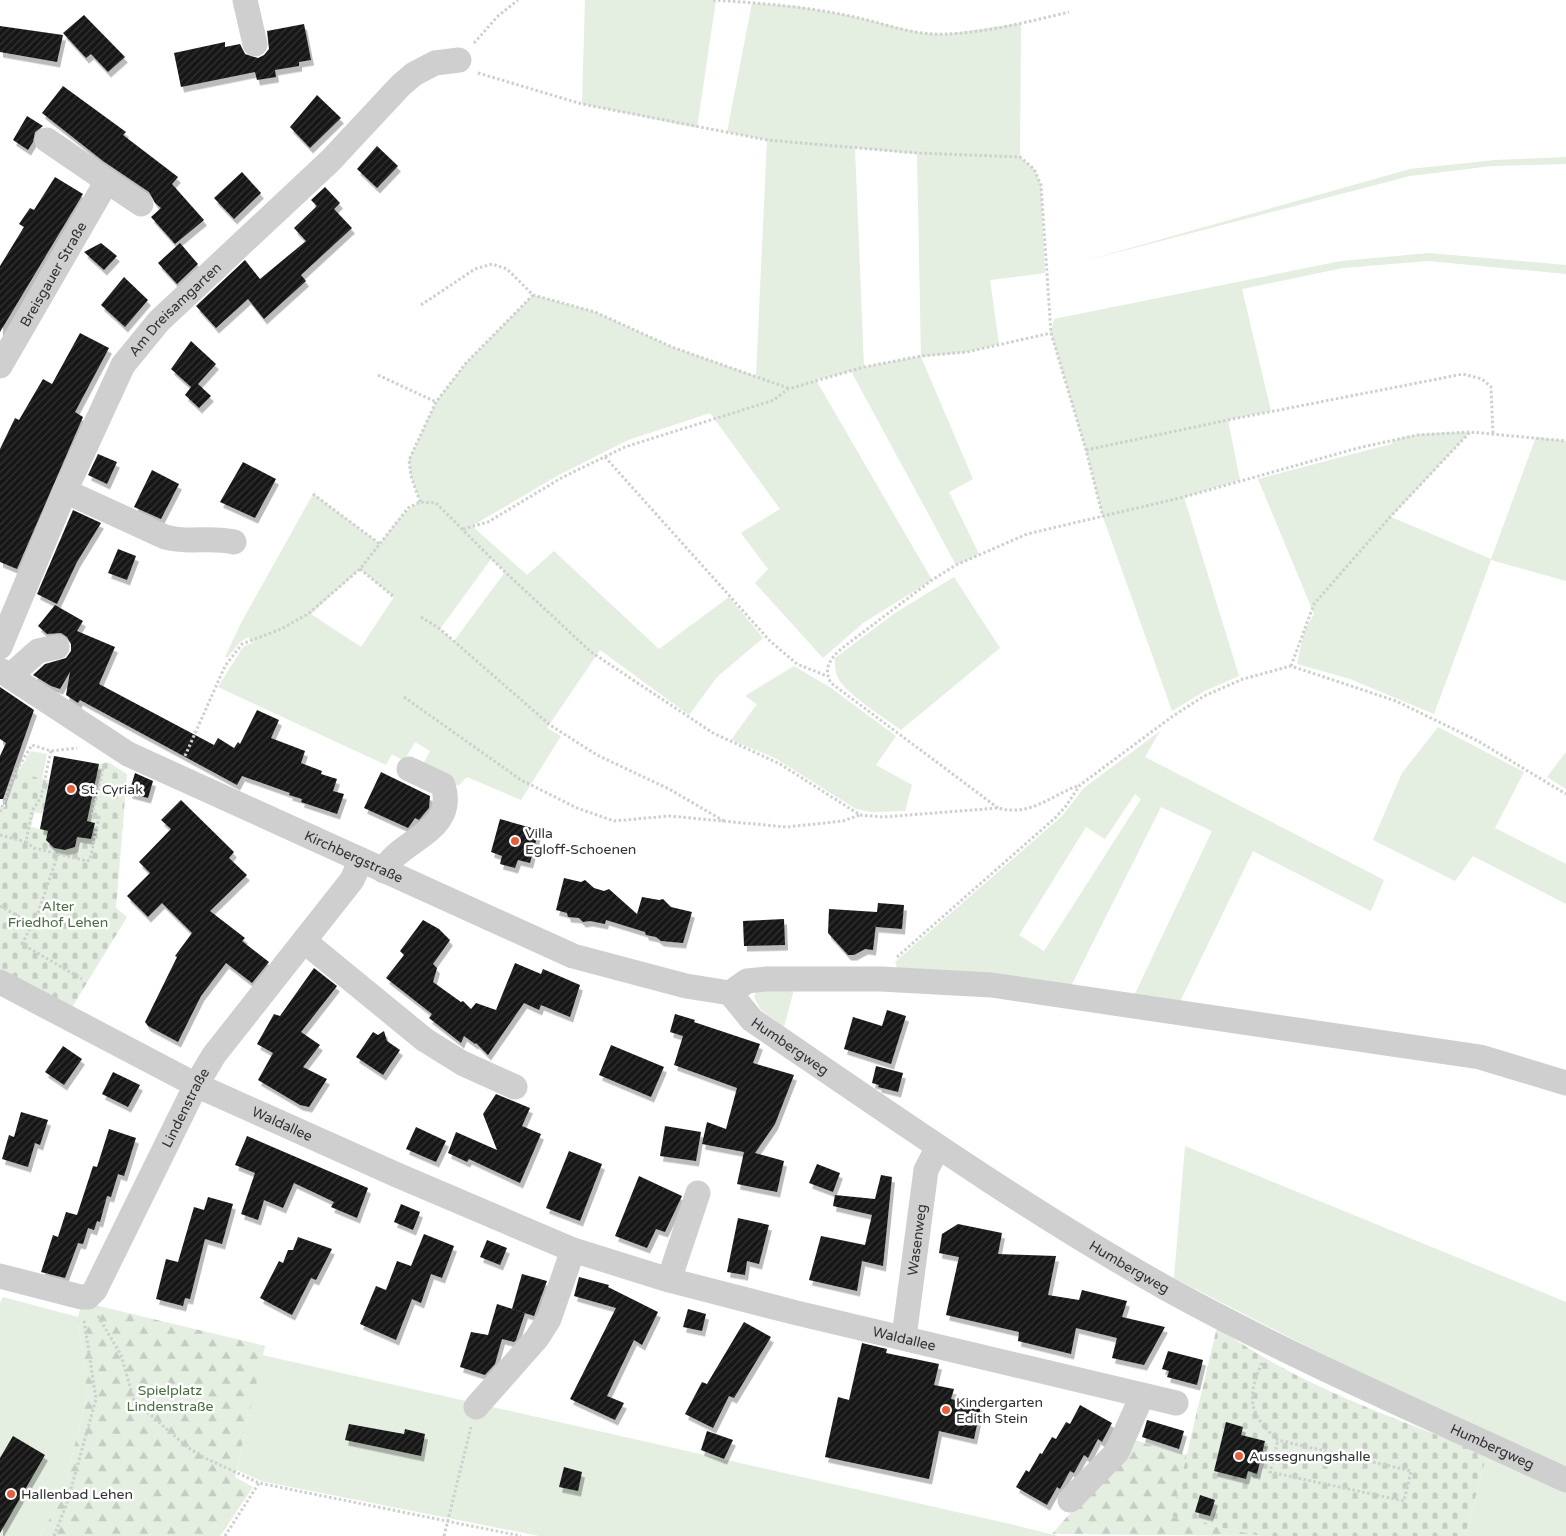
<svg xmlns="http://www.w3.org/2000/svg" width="1566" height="1536" font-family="'Varela Round',sans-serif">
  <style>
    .green { fill: #e4eee1; fill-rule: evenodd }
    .forest { fill: url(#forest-firs) }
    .cemetery { fill: url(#cemetery-stones) }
    .building { fill: url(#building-hatch); filter: url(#shadow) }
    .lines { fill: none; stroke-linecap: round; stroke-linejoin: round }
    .path { stroke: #cfcfcf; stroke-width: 3; stroke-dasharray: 2.5 2.5; stroke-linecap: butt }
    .minor { stroke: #cfcfcf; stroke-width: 25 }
    .poi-dot { fill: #e45f3a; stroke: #fff; stroke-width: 2 }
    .labels { text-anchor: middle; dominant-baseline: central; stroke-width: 5; stroke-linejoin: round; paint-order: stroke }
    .street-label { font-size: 14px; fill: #323232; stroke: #fff }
    .poi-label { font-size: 14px; fill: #323232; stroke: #fff; text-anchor: start }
    .park-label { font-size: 14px; fill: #476e3f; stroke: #fff }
  </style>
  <defs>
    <pattern id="forest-firs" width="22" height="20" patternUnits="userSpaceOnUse" patternTransform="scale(1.25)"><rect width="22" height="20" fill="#e4eee1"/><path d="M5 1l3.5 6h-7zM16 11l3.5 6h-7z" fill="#c4cdc2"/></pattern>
    <pattern id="cemetery-stones" width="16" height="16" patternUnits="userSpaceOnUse" patternTransform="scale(1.25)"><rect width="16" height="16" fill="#e4eee1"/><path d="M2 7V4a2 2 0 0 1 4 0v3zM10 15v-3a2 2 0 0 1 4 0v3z" fill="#c4cdc2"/></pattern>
    <pattern id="building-hatch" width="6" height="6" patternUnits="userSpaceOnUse" patternTransform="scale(1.25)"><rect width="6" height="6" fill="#191919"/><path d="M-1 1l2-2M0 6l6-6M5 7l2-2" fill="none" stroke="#323232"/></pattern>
    <filter id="shadow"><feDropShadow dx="3" dy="5.5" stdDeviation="0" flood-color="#0004"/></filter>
  </defs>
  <rect width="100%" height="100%" fill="#fff"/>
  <g class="green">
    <path d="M585,0H716L697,128L582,104Z"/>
    <path d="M752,3L794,6L847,15L922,33L946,34L1021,23L1020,157L1034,169L1041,185L1045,273L990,280L999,344L967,352L921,357L973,479L949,492L979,554L956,565L851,371L816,380L932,580L863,623L823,658L755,583L768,569L741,533L780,509L710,413L628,440L557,476L472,526L527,575L554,551L659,649L729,597L763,638L717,677L689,715L600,650L547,728L561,736L521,800L467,777L458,786L421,768L430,751L415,742L404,761L392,754L386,765L218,687L243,647L254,642L248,637L239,643L228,657H225L241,623L313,494L380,544C393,527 401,512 420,502L411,476L409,460L436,402L466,363L533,295L595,312L672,347L756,376L767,140L727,132ZM855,148L917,154L921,356L864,367ZM491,559L505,572L454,641L440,629ZM360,569L394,597L361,647L311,614Z"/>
    <path d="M1566,157V164L1492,166L1410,176L1084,261L1410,169L1495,160Z"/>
    <path d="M1429,253L1566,265V274L1428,261L1343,268L1242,289L1271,411L1228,420L1240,480L1184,497L1239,676L1205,691L1172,711L1103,517L1086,450L1051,333L1054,319L1341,261Z"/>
    <path d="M1470,432L1391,517L1491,559L1536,437L1566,441V581L1491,560L1434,714L1350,679L1297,664L1304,632L1314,614L1258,479L1391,444C1401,431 1453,433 1470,432Z"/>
    <path d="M954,577L1000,648L901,730C886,719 844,692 838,678C835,671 835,665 835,658L895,613Z"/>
    <path d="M794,666L831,688L896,736L876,765L912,785L905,811L871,812L856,809L775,758L731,740L757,704L745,696Z"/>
    <path d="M1438,727L1524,772L1495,828L1566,864V904L1473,856L1455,881L1373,840L1402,773Z"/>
    <path d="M1160,731L1145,757L1384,880L1371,911L1253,851L1177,1008L1132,1000L1212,831L1161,807L1069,990L899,973L895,962L1062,816L1084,788ZM1135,794L1141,799L1044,951L1019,935L1086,827L1105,839Z"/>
    <path d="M31,751L47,754L42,779L17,773Z"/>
    <path d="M1566,752V789L1547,777Z"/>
    <path d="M795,986L784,1027L761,1010L754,997L756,992Z"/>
    <path d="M1185,1146L1566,1302V1471L1384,1386L1174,1278Z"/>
    <path d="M3,1297L78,1317L87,1395L62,1497L40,1536H0V1303Z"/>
    <path d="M262,1355L1010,1524L1058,1536H539L261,1481L237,1470Z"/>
    <path d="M1487,1454L1566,1489V1536H1465Z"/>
  </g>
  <g class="forest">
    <path d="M82,1302L265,1346L235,1477L253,1487L220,1536H40L62,1497L87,1395L78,1317Z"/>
    <path d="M1134,1440L1187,1455L1172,1517L1261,1536L1052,1534Z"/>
  </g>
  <g class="cemetery">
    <path d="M108,762L127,774L116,908L127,917L71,1009L0,970V807L4,808L17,773L49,780L43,814L34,812L31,827L48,831L55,848L66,850L75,847L77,837L91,839L95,823L87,821L98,765Z"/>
    <path d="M1217,1327C1298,1386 1395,1418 1487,1454L1465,1536H1261L1172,1517Z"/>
  </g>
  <g class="building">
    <path d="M84,15L125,57L108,72L91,54L86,58L63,33Z"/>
    <path d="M304,24L311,60L299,62V66L275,70L276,77L257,80L255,72L181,87L174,53L225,42V47L240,44L245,54L258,58L264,55L269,49L267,31Z"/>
    <path d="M0,26L63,35L57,62L0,52Z"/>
    <path d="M63,86L126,132L123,135L178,177L172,184L204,220L175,244L151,217L161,208L155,203L149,192L103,161L42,113Z"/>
    <path d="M317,95L341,118L310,148L290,127Z"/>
    <path d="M27,116L43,126L35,132L33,142L28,150L13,140Z"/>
    <path d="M377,146L398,166L377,188L357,169Z"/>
    <path d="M242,172L261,193L234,219L214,198Z"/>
    <path d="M55,177L83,194L0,332V266L24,227L19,224L30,208L34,210Z"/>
    <path d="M325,187L340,203L334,209L352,228L301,275L306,281L264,319L248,299L216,328L196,306L245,260L260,279L306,241L294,228L317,206L311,200Z"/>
    <path d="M101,243L117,256L104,270L84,252Z"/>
    <path d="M180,243L198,264L177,284L158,263Z"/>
    <path d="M124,277L148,300L125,327L101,305Z"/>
    <path d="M80,333L109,348L75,412L83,417L17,569L0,562V449L15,418L19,420L43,379L52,384Z"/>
    <path d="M191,341L216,364L198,384L211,396L199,408L185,395L191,387L171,369Z"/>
    <path d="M98,454L117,462L107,484L88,475Z"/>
    <path d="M243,462L276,479L255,518L220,502Z"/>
    <path d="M152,470L179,484L161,519L134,507Z"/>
    <path d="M73,510L101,523L77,562L57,604L37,594Z"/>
    <path d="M118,549L136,556L127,580L108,573Z"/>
    <path d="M55,605L83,621L77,631L115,647L99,684L214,745L218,738L234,748L238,742L240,744L257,710L279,720L271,738L305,751L301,763L322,771L321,774L337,779L333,791L344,794L337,814L301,802L302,799L289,795L290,793L242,776L237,785L80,700L78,703L66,695L70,672L60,689L51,686L33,675L45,664L66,658L71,651V644L67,637L61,633L47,634L38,626Z"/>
    <path d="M0,687L34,710L3,799H0V756L6,743L0,739Z"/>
    <path d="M54,756L99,764L87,821L95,823L91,839L77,837L75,847L65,850L54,848L46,840L48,831L40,829Z"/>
    <path d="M381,772L430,796L429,808L419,820L415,818L408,828L364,808Z"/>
    <path d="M135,773L153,781L148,798L129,793Z"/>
    <path d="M181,800L234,852L229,858L247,875L210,911L245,938L242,941L269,962L252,983L226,963L201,996L178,1042L148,1026L145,1022L177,957L175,956L192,933L162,903L148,917L127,896L150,873L139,862L171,829L161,820Z"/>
    <path d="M500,819L539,830L530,863L518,860L515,868L500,864L502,856L491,852Z"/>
    <path d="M564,878L581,882L585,880L594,888L604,891L609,889L637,914L642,897L659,900L663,899L671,907L692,912L683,943L661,941L656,937L646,935L645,932L606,920L605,924L590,921L583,922L579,918L568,917L567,913L556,910Z"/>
    <path d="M878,903L904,905L902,929L876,927V924L873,950L865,949L854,955H848L828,933L829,909L877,912Z"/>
    <path d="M784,919L785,945L744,946L743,921Z"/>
    <path d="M423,920L439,929L450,940L433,964L437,968L433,982L461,1002L463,1001L471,1009L476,1003L496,1010L515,963L541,974L543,969L580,985L570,1017L541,1005L539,1010L524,1003L488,1055L476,1043L475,1044L464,1036L461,1043L429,1018L432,1014L386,978L404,955L400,951Z"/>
    <path d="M314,968L337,986L301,1032L320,1045L303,1067L327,1079L309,1107L300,1105L258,1080L273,1053L257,1044L274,1014L280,1016Z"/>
    <path d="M887,1010L906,1016L891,1064L844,1049L853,1017L882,1026Z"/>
    <path d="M675,1014L695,1020L694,1022L760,1044L753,1063L794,1075L775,1124L755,1153L784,1161L777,1192L737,1184L744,1152L702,1144L707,1122L726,1129L737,1088L674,1065L683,1036L670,1032Z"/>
    <path d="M384,1031L387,1041L400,1050L383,1075L356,1057L373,1032L378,1035Z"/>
    <path d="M611,1045L664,1067L651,1097L599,1075Z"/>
    <path d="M63,1046L82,1059L64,1085L45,1072Z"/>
    <path d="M876,1066L903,1073L898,1092L878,1087L879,1085L872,1083Z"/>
    <path d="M113,1072L140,1085L128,1107L102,1094Z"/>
    <path d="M496,1094L530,1108L522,1126L541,1134L520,1183L469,1159L467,1162L448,1153L456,1132L497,1150L483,1114Z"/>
    <path d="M21,1112L48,1120L40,1145L35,1143L28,1167L2,1159L9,1135L14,1137Z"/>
    <path d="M665,1126L701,1132L696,1161L660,1156Z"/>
    <path d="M416,1127L446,1141L436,1162L406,1149Z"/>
    <path d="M109,1129L136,1138L124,1176L118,1174L111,1197L107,1196L100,1222L97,1221L94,1230L88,1228L83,1244L78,1243L65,1278L41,1272L53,1235L58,1237L66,1212L77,1215L93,1166L97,1167Z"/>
    <path d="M247,1136L368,1188L357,1218L331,1207L334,1202L294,1183L283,1208L264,1200L258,1220L241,1214L255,1173L235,1165Z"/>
    <path d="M569,1151L602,1164L580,1221L546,1208Z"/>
    <path d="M817,1164L840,1173L833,1192L809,1183Z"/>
    <path d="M881,1175L892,1177L883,1266L862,1261L857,1291L809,1280L821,1236L865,1245L872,1215L833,1206L835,1195L875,1199Z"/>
    <path d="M639,1176L682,1196L665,1232L656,1229L647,1248L615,1236Z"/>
    <path d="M208,1197L233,1204L222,1244L205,1239L190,1299L185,1298L183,1306L156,1299L166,1259L178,1262L194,1207L204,1210Z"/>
    <path d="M401,1204L420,1212L413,1230L394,1222Z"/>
    <path d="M738,1218L769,1225L759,1264L747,1261L745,1275L727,1272Z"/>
    <path d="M958,1224L1002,1233L998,1254L1056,1256L1048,1295L1079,1300L1082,1290L1127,1301L1122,1317L1165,1327L1144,1365L1112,1358L1117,1338L1076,1328L1071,1354L1018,1341L1019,1332L946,1315L959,1257L939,1253L942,1234Z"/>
    <path d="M424,1234L454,1246L442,1278L431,1274L421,1303L412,1299L396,1340L360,1324L376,1286L386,1290L397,1261L411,1266Z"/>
    <path d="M298,1237L332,1249L316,1280L311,1278L292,1315L260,1298L279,1261L283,1263L288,1250H293Z"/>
    <path d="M487,1240L507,1248L500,1265L480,1257Z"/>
    <path d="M522,1274L547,1281L534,1316L512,1309Z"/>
    <path d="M579,1277L609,1285L608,1287L658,1312L642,1345L634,1340L607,1396L624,1403L615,1420L570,1399L616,1308L574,1296Z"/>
    <path d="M497,1304L525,1313L516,1340L514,1342L502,1339L495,1364L485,1375L460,1367L471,1332L488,1335Z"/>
    <path d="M688,1309L706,1314L702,1331L683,1327Z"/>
    <path d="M744,1322L771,1337L734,1398L729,1396L713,1428L685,1414L702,1382L707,1384Z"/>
    <path d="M862,1343L887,1349L886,1353L939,1364L934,1385L954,1389L951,1399L981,1406L974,1439L939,1431L929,1479L825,1457L838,1397L849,1400Z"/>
    <path d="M1168,1351L1203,1360L1197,1385L1167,1377L1169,1371L1162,1369Z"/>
    <path d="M1080,1405L1112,1423L1102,1442L1098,1439L1088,1458L1084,1455L1074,1473L1070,1471L1060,1489L1057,1487L1047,1505L1016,1487L1026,1470L1029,1472L1040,1453L1042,1454L1052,1437L1056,1439L1066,1422L1070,1424Z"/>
    <path d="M1147,1420L1184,1431L1179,1449L1142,1437Z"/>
    <path d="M1226,1422L1243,1427L1241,1435L1265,1441L1257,1474L1248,1471L1246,1479L1214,1471Z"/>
    <path d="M349,1424L404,1434L405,1429L425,1434L421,1456L345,1440Z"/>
    <path d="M707,1431L733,1440L724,1459L701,1450Z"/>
    <path d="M13,1436L45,1455L0,1533V1458Z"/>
    <path d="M564,1467L582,1472L578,1491L559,1487Z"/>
    <path d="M1200,1495L1215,1500L1210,1516L1195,1512Z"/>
  </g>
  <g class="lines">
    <g class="path">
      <path d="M713,0C757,3 802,6 845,15C879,21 911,36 946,34C984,33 1032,21 1069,12"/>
      <path d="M474,43L498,16L518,0"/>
      <path d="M478,73L582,104L767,140L917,153L1020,157L1034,169L1041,185L1051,333L1086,450L1103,517"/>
      <path d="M421,305L475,269L492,264L507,269L533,295L595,312L672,347L788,388"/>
      <path d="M378,375L436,402"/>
      <path d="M1086,450L1228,420L1463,374L1482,379L1491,387L1493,434"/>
      <path d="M605,457L770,641L797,664L827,676"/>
      <path d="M313,494L380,544"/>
      <path d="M420,502L411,476L409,460L436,402L466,363L533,295"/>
      <path d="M463,529L488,522L563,477L625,447L774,400L788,389L864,367L921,356L967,352L1051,333"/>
      <path d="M360,569L394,597"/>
      <path d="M421,617L440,629L550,725L597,755L669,789L724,821"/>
      <path d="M1291,666L1314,604L1390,517L1470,432L1566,441"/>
      <path d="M404,697L521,780L577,808L614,821L669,816L787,827L843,821L860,815"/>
      <path d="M51,751L41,797L32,811L26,842L34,848L87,861L90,860L99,817L92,816L104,764"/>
      <path d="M185,756L225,666L242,644L281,629L308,614L360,569L408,508L420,502L436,503L505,572L591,652L713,733L780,764L860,815L883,817L998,808C1031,817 1051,795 1080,785"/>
      <path d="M998,808L831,683C823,669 830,659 841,649L932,580L956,565L1027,534L1184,497L1358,448L1417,435L1470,432"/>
      <path d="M0,812L15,772L32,745L51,751L77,748"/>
      <path d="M0,835L26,842"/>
      <path d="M58,854L38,913L22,944L82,979"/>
      <path d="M0,906L32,924"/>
      <path d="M897,957L1055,818L1066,806L1080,785L1173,716L1204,696L1243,679L1291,666L1396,701L1478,741L1566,794"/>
      <path d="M98,1316L121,1355L134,1400L187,1447L207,1459L259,1483L521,1536"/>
      <path d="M1262,1363C1246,1398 1249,1415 1278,1440L1411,1471L1404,1501L1270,1472L1278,1440"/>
      <path d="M54,1536L67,1503L96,1399L84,1320"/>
      <path d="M225,1536L259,1483"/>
      <path d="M444,1536L471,1427"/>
    </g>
    <g class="minor">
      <path d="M245,0L255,44"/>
      <path d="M107,181L141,204"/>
      <path id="s1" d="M0,366L107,181L47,140"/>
      <path d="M65,491L165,537C191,544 208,536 234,542"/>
      <path id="s2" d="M0,647L65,491L123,365L159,321L330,161L401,85L414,74L435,63L459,60"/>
      <path id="s3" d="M0,670L128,754L573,956L686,986L730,993"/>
      <path d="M11,675L38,651L57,647"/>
      <path d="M384,871C398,839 458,833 443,785L409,769"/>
      <path d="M304,941L425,1040L462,1063L515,1087"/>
      <path id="s4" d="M0,982L196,1085L397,1175L573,1250L669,1280L797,1313L1176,1403"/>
      <path id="s5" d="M730,993L752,1020C890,1114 1026,1210 1171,1291C1299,1361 1434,1419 1566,1480"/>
      <path d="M730,993L747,981L766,979H881L991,985L1480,1057L1566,1083"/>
      <path id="s6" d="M0,1276L81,1297H88L95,1290L196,1085L214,1055L352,880L361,860"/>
      <path d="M669,1280L698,1193"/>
      <path id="s7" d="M904,1337L926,1170L938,1147"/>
      <path d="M476,1407L537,1338L549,1319L573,1250"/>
      <path d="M1070,1500L1117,1452L1142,1396"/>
    </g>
  </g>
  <g class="poi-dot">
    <circle cx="71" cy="789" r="5"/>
    <circle cx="515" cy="841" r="5"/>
    <circle cx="946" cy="1410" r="5"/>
    <circle cx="1239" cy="1456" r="5"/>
    <circle cx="11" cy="1494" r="5"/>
  </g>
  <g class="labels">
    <g class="street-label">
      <text stroke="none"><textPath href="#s1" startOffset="106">Breisgauer Straße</textPath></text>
      <text stroke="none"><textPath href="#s2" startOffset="384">Am Dreisamgarten</textPath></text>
      <text stroke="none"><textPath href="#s3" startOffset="401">Kirchbergstraße</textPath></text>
      <text stroke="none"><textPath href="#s5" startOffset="81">Humbergweg</textPath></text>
      <text stroke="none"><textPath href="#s6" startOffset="304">Lindenstraße</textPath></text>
      <text stroke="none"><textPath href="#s4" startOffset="316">Waldallee</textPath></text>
      <text stroke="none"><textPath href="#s7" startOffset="98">Wasenweg</textPath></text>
      <text stroke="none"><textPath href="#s5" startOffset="486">Humbergweg</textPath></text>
      <text stroke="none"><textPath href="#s4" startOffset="976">Waldallee</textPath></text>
      <text stroke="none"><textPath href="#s5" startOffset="891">Humbergweg</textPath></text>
    </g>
    <g class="poi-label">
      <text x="81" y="789">St. Cyriak</text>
      <text x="525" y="833">Villa<tspan x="525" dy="16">Egloff-Schoenen</tspan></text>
      <text x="956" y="1402">Kindergarten<tspan x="956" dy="16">Edith Stein</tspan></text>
      <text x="1249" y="1456">Aussegnungshalle</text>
      <text x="21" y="1494">Hallenbad Lehen</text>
    </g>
    <g class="park-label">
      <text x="58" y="906">Alter<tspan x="58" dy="16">Friedhof Lehen</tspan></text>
      <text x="170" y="1390">Spielplatz<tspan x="170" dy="16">Lindenstraße</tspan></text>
    </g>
  </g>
</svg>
